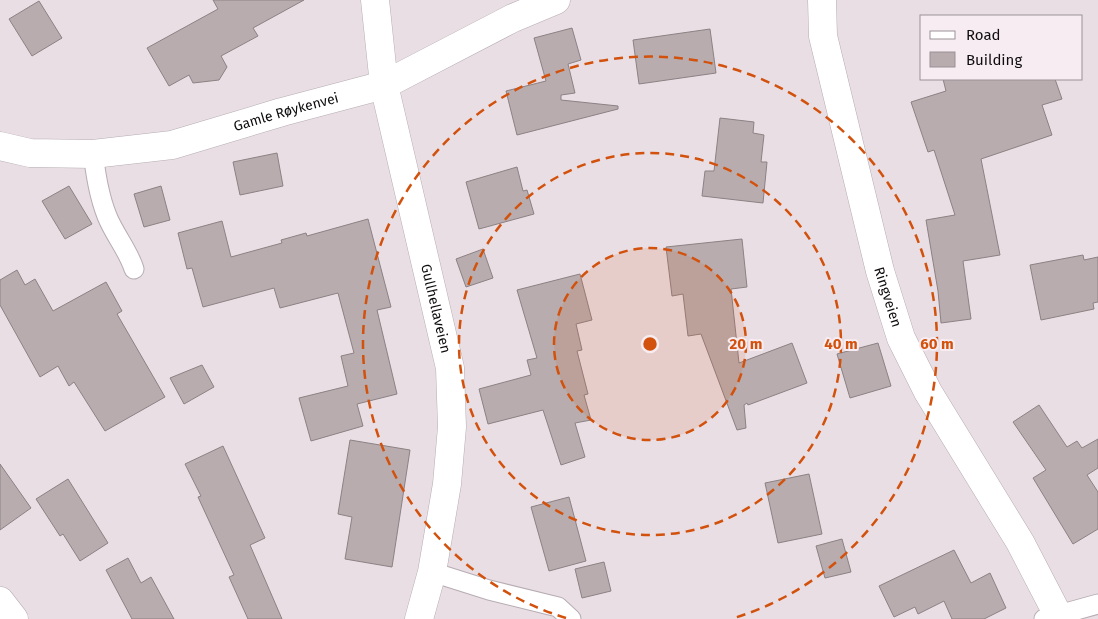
<svg xmlns="http://www.w3.org/2000/svg" width="1098" height="619" font-family="'Fira Sans',sans-serif">
  <style>
    .building { fill: #b8acae; stroke: #8c8183 }
    .lines { fill: none; stroke-linecap: round; stroke-linejoin: round }
    .lane-casing { stroke: #b6acb2; stroke-width: 21 }
    .street-casing { stroke: #b6acb2; stroke-width: 29 }
    .lane { stroke: #fff; stroke-width: 19 }
    .street { stroke: #fff; stroke-width: 28 }
    .ring { fill: none; stroke: #d2510c; stroke-width: 2.5; stroke-dasharray: 9 6 }
    .labels { text-anchor: middle; dominant-baseline: central; stroke-width: 4; stroke-linejoin: round; paint-order: stroke }
    .street-label { font-size: 14px; fill: #0f0c0e; stroke: #f6ecf2 }
    .centre { fill: #d2510c; stroke: #f6ecf2; stroke-width: 2.5 }
    .ring-label { font-size: 15px; text-anchor: middle; font-weight: bold; fill: #d2510c; stroke: #f6ecf2; stroke-width: 4; stroke-linejoin: round; paint-order: stroke }
  </style>
  <rect width="100%" height="100%" fill="#e9dee4"/>
  <g class="building">
    <path d="M213,0H304L253,28L258,36L221,56L227,67L219,80L193,83L189,75L169,86L147,48L218,9Z"/>
    <path d="M39,1L62,38L32,56L9,19Z"/>
    <path d="M572,28L581,60L568,64L575,93L561,95V100L618,106V109L517,135L506,91L546,81L534,38Z"/>
    <path d="M710,29L716,73L639,84L633,40Z"/>
    <path d="M943,79H1055L1062,99L1042,105L1052,135L981,159L1000,255L963,261L971,319L941,323L938,291L926,220L955,215L934,150L928,152L911,102L946,91Z"/>
    <path d="M720,118L754,122L753,133L764,135L761,162H767L763,203L702,196L705,171H714Z"/>
    <path d="M277,153L283,186L240,195L233,162Z"/>
    <path d="M517,167L523,191L527,190L534,214L479,229L466,182Z"/>
    <path d="M69,186L92,224L65,239L42,201Z"/>
    <path d="M161,186L170,220L144,227L134,194Z"/>
    <path d="M368,219L391,307L377,310L397,394L357,404L363,426L311,441L299,398L348,386L341,356L354,353L338,293L280,308L274,288L203,307L192,268L187,269L178,233L222,221L231,257L282,243L281,240L306,233L307,236Z"/>
    <path d="M742,239L747,287L731,289L739,363L792,343L807,383L748,405L747,403L744,405L746,428L737,430L701,334L688,336L683,294L672,296L666,247Z"/>
    <path d="M483,249L493,278L466,287L456,259Z"/>
    <path d="M1083,255L1084,260L1098,257V302L1093,303L1094,309L1041,320L1030,265Z"/>
    <path d="M17,270L25,285L35,279L53,311L106,282L122,311L117,314L165,397L105,431L74,382L69,386L58,366L40,377L0,305V280Z"/>
    <path d="M580,274L592,320L576,324L582,350L577,351L588,394L584,395L591,420L575,423L585,457L561,465L543,410L488,424L479,389L531,375L527,360L537,358L517,290Z"/>
    <path d="M878,343L891,386L850,398L837,354Z"/>
    <path d="M202,365L214,387L184,404L170,378Z"/>
    <path d="M1039,405L1067,447L1077,441L1082,448L1098,439V468L1087,475L1098,492V529L1073,544L1033,478L1046,470L1013,422Z"/>
    <path d="M350,440L410,450L392,567L345,559L352,517L338,514Z"/>
    <path d="M223,446L265,538L250,545L282,619H248L229,577L234,575L198,497L201,496L185,464Z"/>
    <path d="M0,464L31,508L0,530Z"/>
    <path d="M809,474L822,534L778,543L765,483Z"/>
    <path d="M68,479L108,543L80,561L63,534L60,536L36,499Z"/>
    <path d="M569,497L586,561L549,571L531,507Z"/>
    <path d="M842,539L851,572L825,578L816,546Z"/>
    <path d="M954,550L971,583L990,573L1006,608L984,619H952L944,601L918,614L915,607L894,617L879,586Z"/>
    <path d="M128,558L141,583L151,577L174,619H132L106,570Z"/>
    <path d="M604,562L611,591L582,598L575,569Z"/>
  </g>
  <g class="lines">
    <defs>
      <g id="lane">
        <path d="M93,154C96,175 99,196 107,216C114,234 128,250 134,269"/>
        <path d="M432,572L489,590L558,607L571,619"/>
        <path d="M1044,619L1098,604"/>
      </g>
      <g id="street">
        <path id="s1" d="M375,0L384,85L450,368L452,427L447,484L432,572L419,619"/>
        <path id="s2" d="M822,0L823,36L880,271L901,338L928,392L1020,542L1060,619"/>
        <path id="s3" d="M0,146L30,153L93,154L172,145L282,112L384,85L513,18L556,0"/>
        <path d="M0,601L14,619"/>
      </g>
    </defs>
    <use href="#lane" class="lane-casing"/>
    <use href="#street" class="street-casing"/>
    <use href="#lane" class="lane"/>
    <use href="#street" class="street"/>
  </g>
  <circle cx="650" cy="344" r="96" fill="#d2510c" fill-opacity=".12"/>
  <g class="ring">
    <circle cx="650" cy="344" r="96"/>
    <circle cx="650" cy="344" r="191"/>
    <path d="M566 618A287 287 0 1 1 734 618"/>
  </g>
  <g class="labels">
    <g class="street-label">
      <text stroke="none"><textPath href="#s3" startOffset="292">Gamle Røykenvei</textPath></text>
      <text stroke="none"><textPath href="#s2" startOffset="305">Ringveien</textPath></text>
      <text stroke="none"><textPath href="#s1" startOffset="315">Gullhellaveien</textPath></text>
    </g>
  </g>
  <circle cx="650" cy="344" r="8" class="centre"/>
  <g class="ring-label">
    <text x="746" y="349">20 m</text>
    <text x="841" y="349">40 m</text>
    <text x="937" y="349">60 m</text>
  </g>
  <rect x="920" y="15" width="162" height="65" fill="#f6ecf2" stroke="#9a9297"/>
  <rect x="930" y="31" width="25" height="8" fill="#ffffff" stroke="#9a9297"/>
  <text x="966" y="40" font-size="15" fill="#0f0c0e">Road</text>
  <rect x="930" y="52" width="25" height="15" fill="#b8acae" stroke="#9a9297"/>
  <text x="966" y="65" font-size="15" fill="#0f0c0e">Building</text>
</svg>
